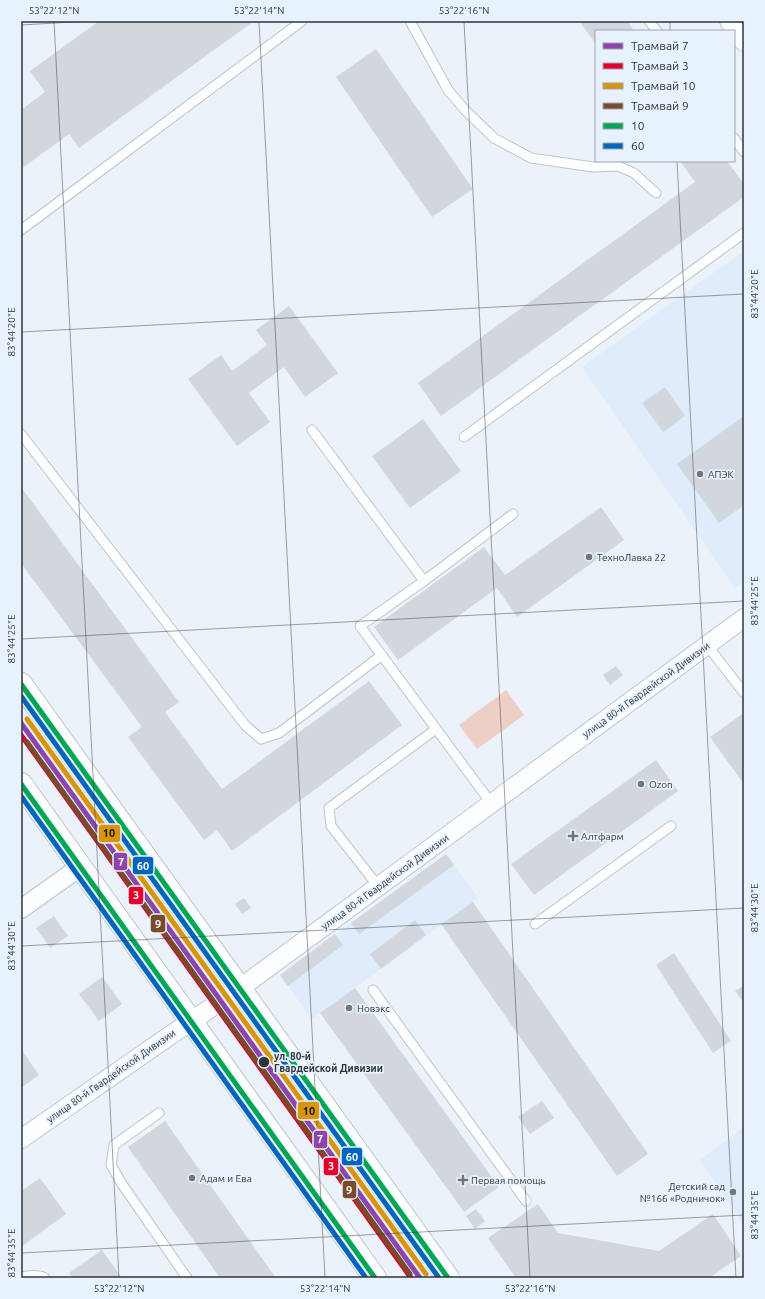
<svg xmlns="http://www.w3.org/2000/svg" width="765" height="1299" font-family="Ubuntu,sans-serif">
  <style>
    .built { fill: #dfecfb }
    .green { fill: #edcfc6 }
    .building { fill: #d2d7dd }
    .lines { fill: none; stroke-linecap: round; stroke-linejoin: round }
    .service-casing { stroke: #bfc5cb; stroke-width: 11 }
    .minor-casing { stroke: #bfc5cb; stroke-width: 20 }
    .secondary-casing { stroke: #bfc5cb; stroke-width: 24 }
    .service { stroke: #fcfdfe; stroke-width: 9 }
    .minor { stroke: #fcfdfe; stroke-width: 18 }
    .secondary { stroke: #fcfdfe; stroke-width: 22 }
    .bus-1-casing { stroke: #e7f2fe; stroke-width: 8 }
    .bus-2-casing { stroke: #e7f2fe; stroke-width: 8 }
    .bus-1 { stroke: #00a651; stroke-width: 5 }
    .bus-2 { stroke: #0065bd; stroke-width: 5 }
    .tram-1-casing { stroke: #e7f2fe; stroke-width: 8 }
    .tram-2-casing { stroke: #e7f2fe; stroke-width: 8 }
    .tram-3-casing { stroke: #e7f2fe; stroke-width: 8 }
    .tram-4-casing { stroke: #e7f2fe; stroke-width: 8 }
    .tram-1 { stroke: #8e44ad; stroke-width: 5 }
    .tram-2 { stroke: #e4002b; stroke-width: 5 }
    .tram-3 { stroke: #d99509; stroke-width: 5 }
    .tram-4 { stroke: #7a4b2a; stroke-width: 5 }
    .ticks { fill: none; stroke: #2f343a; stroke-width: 1; stroke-opacity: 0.45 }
    .poi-dot { fill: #71767d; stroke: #e7f2fe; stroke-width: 1.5 }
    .stop-dot { fill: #2f343a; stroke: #e7f2fe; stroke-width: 1.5 }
    .labels { text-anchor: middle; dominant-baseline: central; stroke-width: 3.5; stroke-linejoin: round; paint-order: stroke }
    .poi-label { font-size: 10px; fill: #2f343a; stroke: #e7f2fe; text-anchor: start }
    .street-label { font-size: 10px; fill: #2f343a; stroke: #e7f2fe }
    .stop-label { font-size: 10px; font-weight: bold; fill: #2f343a; stroke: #e7f2fe; text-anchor: start }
    .line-badge { stroke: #e7f2fe; stroke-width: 1.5 }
    .badge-label { font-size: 11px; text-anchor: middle; font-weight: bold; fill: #fff }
    .pale-badge-label { font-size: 11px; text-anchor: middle; font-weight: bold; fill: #111 }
    .neatline { fill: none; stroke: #2f343a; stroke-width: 1.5 }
    .ticks-label { font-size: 10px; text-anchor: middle; fill: #2f343a }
  </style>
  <rect width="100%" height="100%" fill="#ecf2f9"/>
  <g class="built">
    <path d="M744,251V581L735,588L582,367Z"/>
    <path d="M446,854L478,898L312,1019L280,975Z"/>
    <path d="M744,1127V1225L700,1160Z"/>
  </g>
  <path class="green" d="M506,690L524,715L477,749L459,725Z"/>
  <g class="building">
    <path d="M99,21H254L79,148L69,134L21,169V110L45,92L30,71Z"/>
    <path d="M579,21H627L634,31H596V44Z"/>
    <path d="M376,49L473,189L432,217L336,77Z"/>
    <path d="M680,161H727L744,184V197L441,416L418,383L695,182Z"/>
    <path d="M289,306L338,373L305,397L284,367L249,393L270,422L237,446L188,379L221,355L232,371L267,345L256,330Z"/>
    <path d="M665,387L685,416L663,432L642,403Z"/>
    <path d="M744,416V505L719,523L677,464Z"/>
    <path d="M423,419L461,471L410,508L372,456Z"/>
    <path d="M21,487L179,702L165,712L222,789L369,681L402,725L232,851L217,830L204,840L128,737L142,727L21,563Z"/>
    <path d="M601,507L624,540L517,617L497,588L398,660L374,627L484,547L505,575Z"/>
    <path d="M616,666L623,675L610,685L603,675Z"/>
    <path d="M742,714L744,717V784L710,737Z"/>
    <path d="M656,760L678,791L534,895L511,864Z"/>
    <path d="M446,854L454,865L359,934L351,923Z"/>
    <path d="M244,898L251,908L242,914L235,904Z"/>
    <path d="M473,902L648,1154L617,1176L441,924Z"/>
    <path d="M54,916L68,936L50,948L36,928Z"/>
    <path d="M415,920L426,935L381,969L370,954Z"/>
    <path d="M335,934L343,945L288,986L280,975Z"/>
    <path d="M674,953L731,1041L713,1053L656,965Z"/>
    <path d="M102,977L122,1004L99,1021L79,994Z"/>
    <path d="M744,985V1003L735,991Z"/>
    <path d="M355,988L499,1187L464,1212L320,1013Z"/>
    <path d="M21,1049L39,1075L21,1088Z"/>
    <path d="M542,1101L554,1118L530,1134L518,1117Z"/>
    <path d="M165,1121L276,1278H220L128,1147Z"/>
    <path d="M40,1178L66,1214L21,1247V1191Z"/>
    <path d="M538,1204L558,1233L659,1251L713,1214L741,1256L709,1278H516L488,1238Z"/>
    <path d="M476,1209L485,1221L475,1229L466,1216Z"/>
    <path d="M102,1250L122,1278H73L69,1273Z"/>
  </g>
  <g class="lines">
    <defs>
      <g id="service">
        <path d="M410,21L448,90L465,110L494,138L531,158L593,167L618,166L634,173L656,193"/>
        <path d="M649,21L657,31"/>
        <path d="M734,138L744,152"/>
        <path d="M21,230L302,21"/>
        <path d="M312,430L424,581"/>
        <path d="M21,434L245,725L261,739L279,733L382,655"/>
        <path d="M464,437L744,233"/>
        <path d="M707,645L744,693"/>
        <path d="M491,803L360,626L424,581L513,514"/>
        <path d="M378,886L331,826L329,808L436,729"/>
        <path d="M535,924L671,826"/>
        <path d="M373,990L526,1201"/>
        <path d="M159,1113L114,1145L111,1165L122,1184L187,1278"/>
        <path d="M21,1277C29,1276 38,1274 45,1278"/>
      </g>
      <g id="minor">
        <path d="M729,21L744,42"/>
        <path d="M21,909L80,867"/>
        <path d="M21,1139L162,1041L240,988L744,618"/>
      </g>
      <g id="secondary">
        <path d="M21,684L448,1278"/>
        <path d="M21,784L375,1278"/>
      </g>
    </defs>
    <use href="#service" class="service-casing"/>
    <use href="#minor" class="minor-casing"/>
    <use href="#secondary" class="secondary-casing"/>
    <use href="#service" class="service"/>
    <use href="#minor" class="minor"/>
    <use href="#secondary" class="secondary"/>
    <defs>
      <g id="bus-1">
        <path d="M21,684L448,1278"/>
        <path d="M21,784L375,1278"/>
      </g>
      <g id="bus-2">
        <path d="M21,696L439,1278"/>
        <path d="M21,796L366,1278"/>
      </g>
    </defs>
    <use href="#bus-1" class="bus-1-casing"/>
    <use href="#bus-2" class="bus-2-casing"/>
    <use href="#bus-1" class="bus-1"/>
    <use href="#bus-2" class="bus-2"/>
    <defs>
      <path id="tram-1" d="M21,723L420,1278"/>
      <path id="tram-2" d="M21,735L411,1278"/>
      <path id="tram-3" d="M27,719L426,1274"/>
      <path id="tram-4" d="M27,742L410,1274"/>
    </defs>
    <use href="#tram-1" class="tram-1-casing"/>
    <use href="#tram-2" class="tram-2-casing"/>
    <use href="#tram-3" class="tram-3-casing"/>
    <use href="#tram-4" class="tram-4-casing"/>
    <use href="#tram-1" class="tram-1"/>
    <use href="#tram-2" class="tram-2"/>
    <use href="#tram-3" class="tram-3"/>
    <use href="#tram-4" class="tram-4"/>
  </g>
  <path class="ticks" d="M54,21L119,1278M259,21L325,1278M464,21L530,1278M670,21V31M21,25L90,21M677,161L736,1278M21,332L744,294M21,639L744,601M21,946L744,908M21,1253L744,1215"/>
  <g class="poi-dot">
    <circle cx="700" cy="474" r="4"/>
    <circle cx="589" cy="557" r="4"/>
    <circle cx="641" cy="784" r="4"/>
    <path d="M571 830h4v4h4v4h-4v4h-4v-4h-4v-4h4z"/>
    <circle cx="349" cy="1008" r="4"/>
    <circle cx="192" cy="1178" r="4"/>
    <path d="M461 1174h4v4h4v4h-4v4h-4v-4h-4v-4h4z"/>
    <circle cx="733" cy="1192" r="4"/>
  </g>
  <circle class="stop-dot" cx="264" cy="1062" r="6"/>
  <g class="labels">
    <g class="poi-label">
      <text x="708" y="474">АПЭК</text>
      <text x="597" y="557">ТехноЛавка 22</text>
      <text x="649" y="784">Ozon</text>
      <text x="581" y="836">Алтфарм</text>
      <text x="357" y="1008">Новэкс</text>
      <text x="200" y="1178">Адам и Ева</text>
      <text x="471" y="1180">Первая помощь</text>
      <text x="725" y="1186" text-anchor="end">Детский сад<tspan x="725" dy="12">№166 «Родничок»</tspan></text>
    </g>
    <g class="street-label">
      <text transform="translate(646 690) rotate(-36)">улица 80-й Гвардейской Дивизии</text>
      <text transform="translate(385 882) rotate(-36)">улица 80-й Гвардейской Дивизии</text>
      <text transform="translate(111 1076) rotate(-35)">улица 80-й Гвардейской Дивизии</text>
    </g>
    <g class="stop-label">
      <text x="274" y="1056">ул. 80-й<tspan x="274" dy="12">Гвардейской Дивизии</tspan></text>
    </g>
  </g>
  <g class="line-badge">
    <rect x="98" y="824" width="23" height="19" rx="4" fill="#d99509"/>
    <rect x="113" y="852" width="15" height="19" rx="4" fill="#8e44ad"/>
    <rect x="132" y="856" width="22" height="19" rx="4" fill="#0065bd"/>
    <rect x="128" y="886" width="16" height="19" rx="4" fill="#e4002b"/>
    <rect x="150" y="914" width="16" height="19" rx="4" fill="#7a4b2a"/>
    <rect x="297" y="1101" width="23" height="19" rx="4" fill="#d99509"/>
    <rect x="313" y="1130" width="15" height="19" rx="4" fill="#8e44ad"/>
    <rect x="341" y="1147" width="22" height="19" rx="4" fill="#0065bd"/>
    <rect x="323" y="1157" width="16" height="19" rx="4" fill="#e4002b"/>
    <rect x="342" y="1180" width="15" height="19" rx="4" fill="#7a4b2a"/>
  </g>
  <g class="badge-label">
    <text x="121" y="866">7</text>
    <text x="143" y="870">60</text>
    <text x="136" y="899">3</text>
    <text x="158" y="928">9</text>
    <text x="320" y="1143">7</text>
    <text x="352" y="1161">60</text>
    <text x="331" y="1170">3</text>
    <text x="349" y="1194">9</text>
  </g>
  <g class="pale-badge-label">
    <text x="109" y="837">10</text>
    <text x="309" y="1115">10</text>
  </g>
  <rect width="765" height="1299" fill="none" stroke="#e7f2fe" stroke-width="44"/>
  <rect x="595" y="30" width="140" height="132" fill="#e7f2fe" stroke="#9da6b0"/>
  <rect x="603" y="43" width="20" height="6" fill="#8e44ad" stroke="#9da6b0"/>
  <text x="631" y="50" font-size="12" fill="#2f343a">Трамвай 7</text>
  <rect x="603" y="63" width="20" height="6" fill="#e4002b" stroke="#9da6b0"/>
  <text x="631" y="70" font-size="12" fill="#2f343a">Трамвай 3</text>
  <rect x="603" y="83" width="20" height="6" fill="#d99509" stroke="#9da6b0"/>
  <text x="631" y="90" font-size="12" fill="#2f343a">Трамвай 10</text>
  <rect x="603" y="103" width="20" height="6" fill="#7a4b2a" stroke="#9da6b0"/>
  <text x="631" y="110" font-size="12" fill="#2f343a">Трамвай 9</text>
  <rect x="603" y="123" width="20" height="6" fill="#00a651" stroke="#9da6b0"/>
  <text x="631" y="130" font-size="12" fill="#2f343a">10</text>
  <rect x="603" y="143" width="20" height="6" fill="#0065bd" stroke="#9da6b0"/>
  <text x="631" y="150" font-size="12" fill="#2f343a">60</text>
  <rect x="22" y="22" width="721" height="1255" class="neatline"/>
  <g class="ticks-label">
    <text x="54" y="14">53°22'12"N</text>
    <text x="259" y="14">53°22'14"N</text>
    <text x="464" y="14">53°22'16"N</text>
    <text transform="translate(754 294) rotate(-90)" y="4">83°44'20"E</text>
    <text transform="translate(11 332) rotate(-90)" y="4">83°44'20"E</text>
    <text transform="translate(754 601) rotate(-90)" y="4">83°44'25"E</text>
    <text transform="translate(11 639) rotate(-90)" y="4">83°44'25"E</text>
    <text transform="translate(754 908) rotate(-90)" y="4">83°44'30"E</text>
    <text transform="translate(11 946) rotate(-90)" y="4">83°44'30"E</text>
    <text transform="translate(754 1215) rotate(-90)" y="4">83°44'35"E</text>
    <text transform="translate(11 1253) rotate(-90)" y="4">83°44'35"E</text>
    <text x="119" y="1292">53°22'12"N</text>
    <text x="325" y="1292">53°22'14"N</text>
    <text x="530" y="1292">53°22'16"N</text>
  </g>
</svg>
